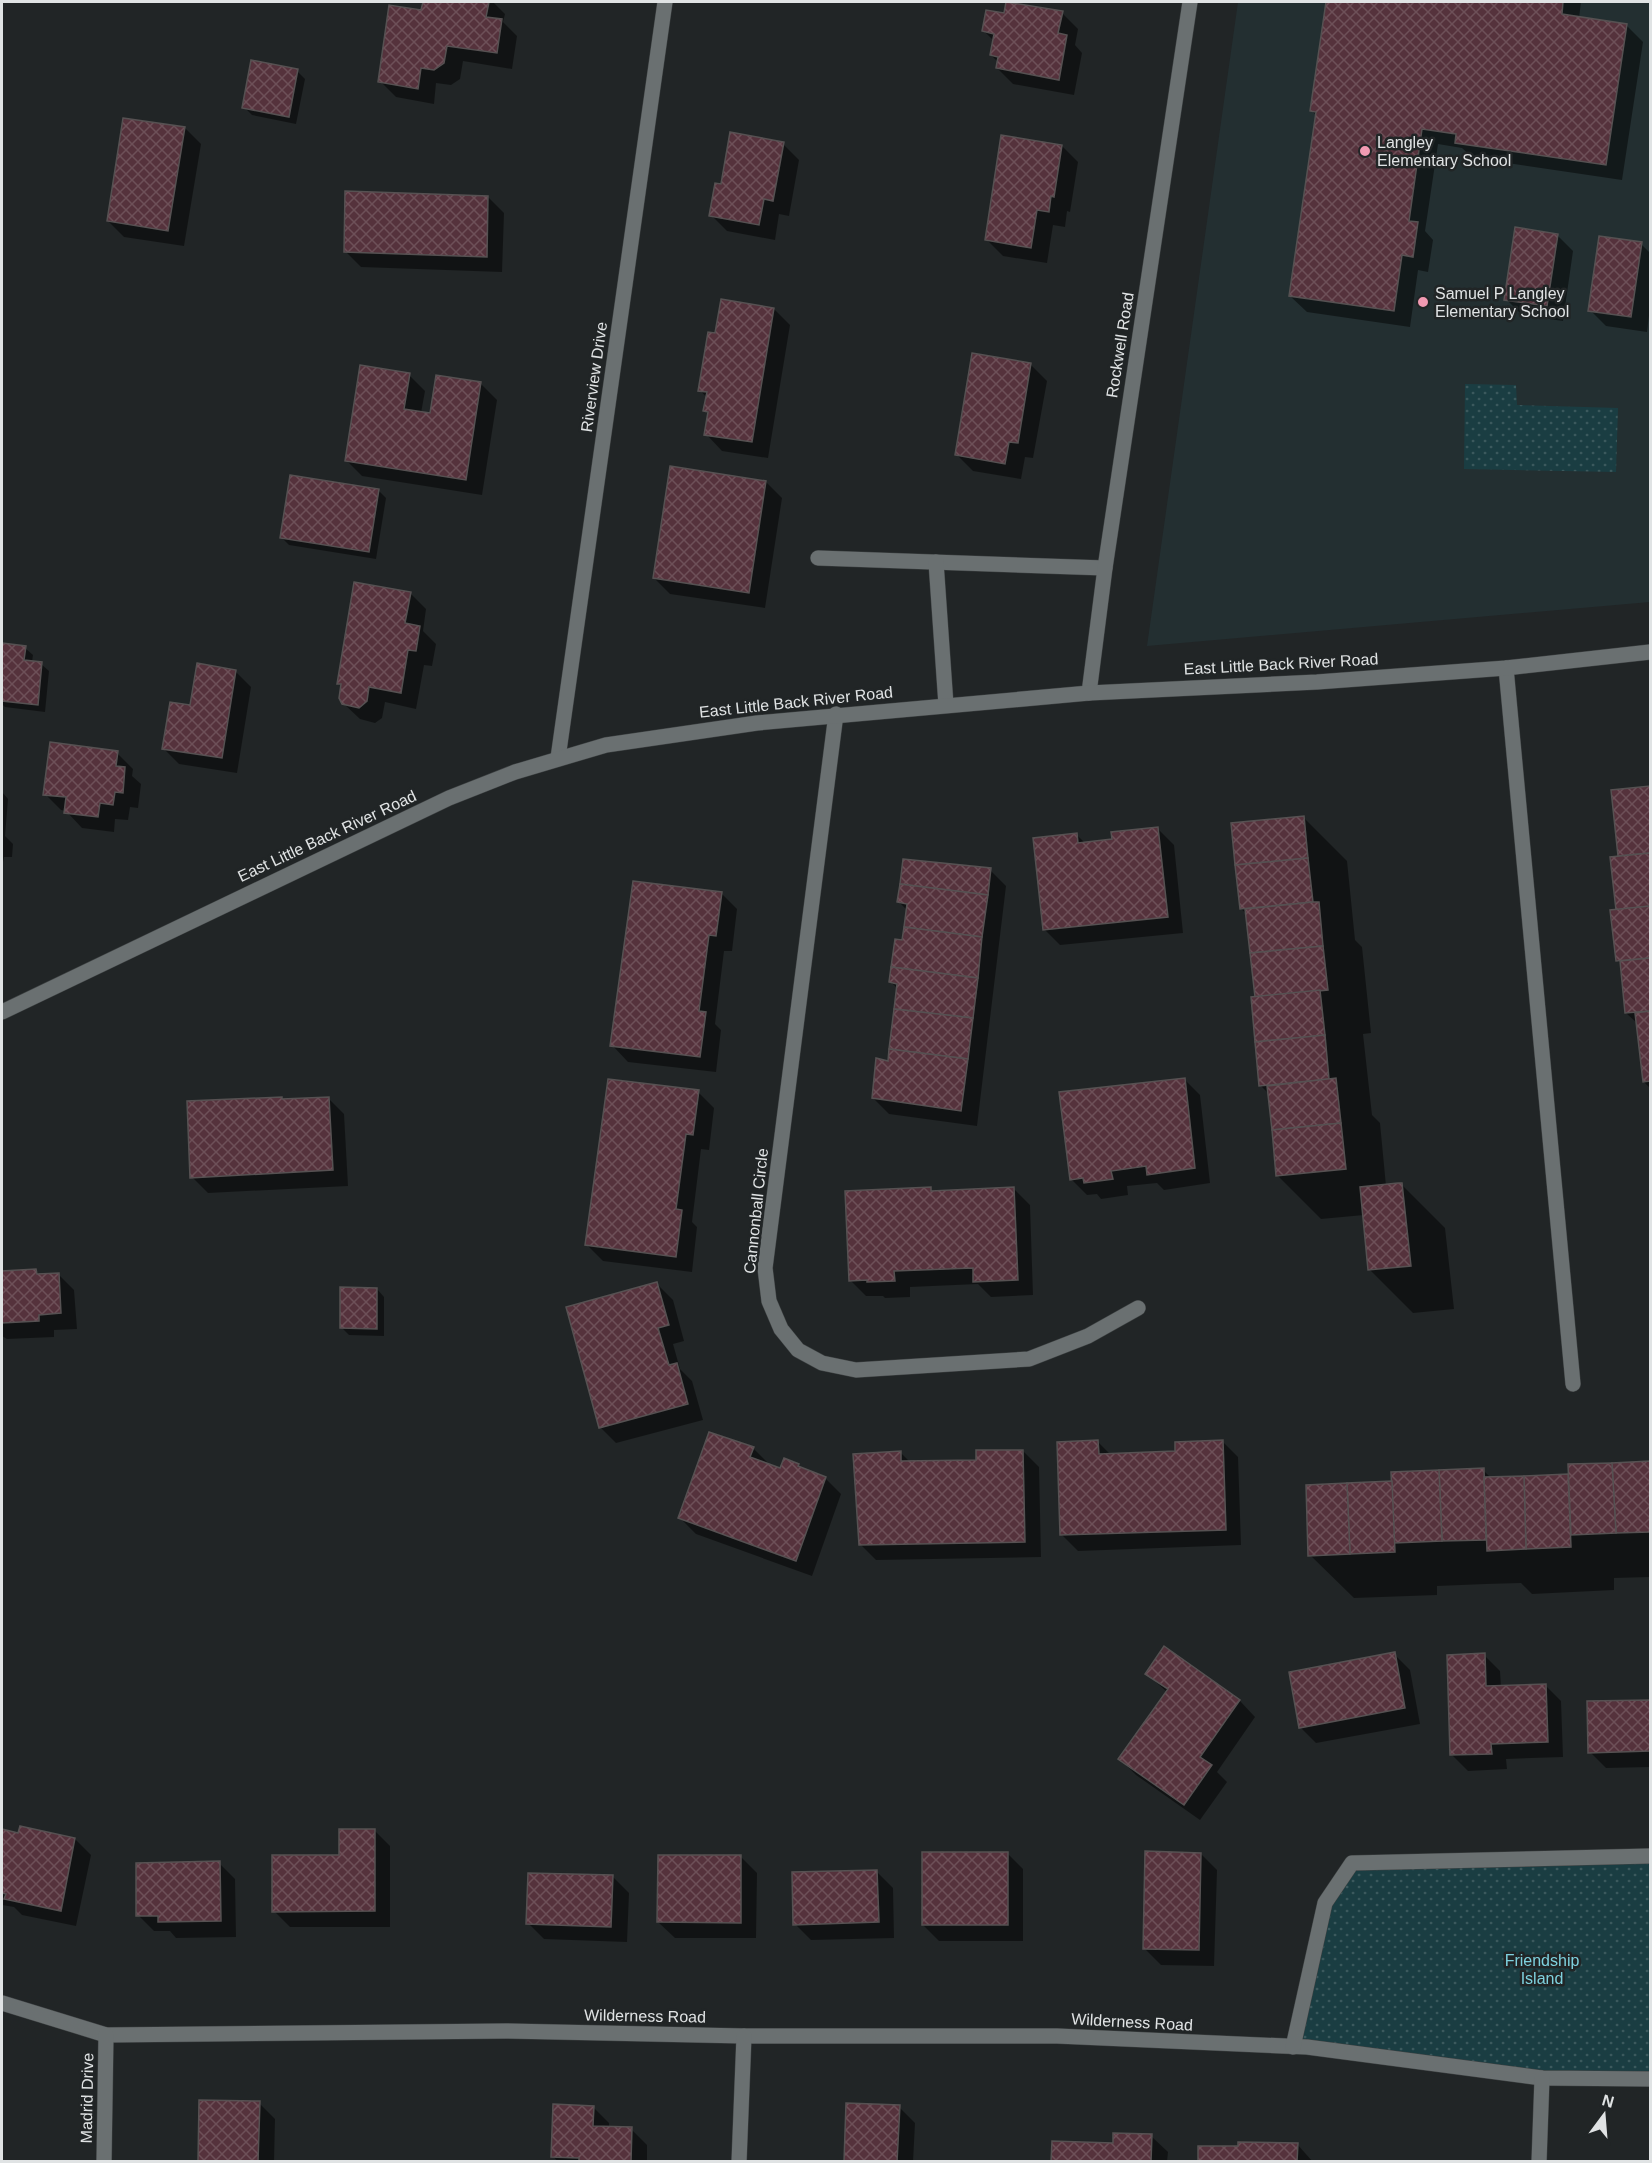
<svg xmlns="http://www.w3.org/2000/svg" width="1652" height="2163" font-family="Arial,sans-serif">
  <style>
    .built { fill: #232f31 }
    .green { fill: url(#green-dots) }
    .shadow { fill: #0007 }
    .building { fill: url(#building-cross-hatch); stroke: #565152; stroke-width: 1.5 }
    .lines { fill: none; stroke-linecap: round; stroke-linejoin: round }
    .service-casing { stroke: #3d4142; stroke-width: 16 }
    .minor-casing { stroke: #3d4142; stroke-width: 16 }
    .tertiary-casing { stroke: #3d4142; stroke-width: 16 }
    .service { stroke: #6a7071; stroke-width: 15 }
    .minor { stroke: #6a7071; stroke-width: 15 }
    .tertiary { stroke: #6a7071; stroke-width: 15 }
    .poi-dot { fill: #f19ab2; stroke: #212526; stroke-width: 2 }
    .labels { text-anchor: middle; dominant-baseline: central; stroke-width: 5; stroke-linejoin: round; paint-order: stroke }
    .poi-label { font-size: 16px; fill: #e0e3e4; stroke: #212526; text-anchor: start }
    .street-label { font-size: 16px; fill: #e0e3e4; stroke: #212526 }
    .park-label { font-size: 16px; fill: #7ed1de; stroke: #212526 }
  </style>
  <defs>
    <pattern id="green-dots" width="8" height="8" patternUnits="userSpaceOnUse" patternTransform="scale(1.5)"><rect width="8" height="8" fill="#1a3d42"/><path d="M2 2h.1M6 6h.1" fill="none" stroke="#3b595d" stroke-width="1.8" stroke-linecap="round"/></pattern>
    <pattern id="building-cross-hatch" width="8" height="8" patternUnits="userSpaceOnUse" patternTransform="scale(1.5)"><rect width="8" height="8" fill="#55323c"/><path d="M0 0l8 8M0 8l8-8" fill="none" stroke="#6d5058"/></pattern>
  </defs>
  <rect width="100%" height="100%" fill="#212526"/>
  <path class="built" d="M1238,2H1650V602L1147,646Z"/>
  <g class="green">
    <path d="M1465,384L1516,385L1517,405L1618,408L1616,472L1464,469Z"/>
    <path d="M1650,1859V2079L1542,2078L1293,2047L1325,1903L1352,1863Z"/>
  </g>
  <g class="shadow">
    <path d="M424,2H493L505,14L503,22L517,36L512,69L463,61L460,79L451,85L436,83L434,104L396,97L380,81L423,12Z"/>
    <path d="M1328,2H1581L1579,18L1627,26L1643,42L1622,180L1473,158L1462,148L1438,144L1425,231L1433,240L1428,272L1418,270L1410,327L1307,312L1290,296L1317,116L1312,111Z"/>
    <path d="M1062,13L1078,29L1075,45L1082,53L1074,95L1013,84L997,68L998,62L991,55L994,41L984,31L1005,14Z"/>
    <path d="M297,71L305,79L296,124L252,115L244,107Z"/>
    <path d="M185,128L201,144L184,246L124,237L108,221Z"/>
    <path d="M783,144L799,160L789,216L779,214L775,240L727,231L711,215L722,186Z"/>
    <path d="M1062,146L1078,162L1070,212L1067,211L1065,227L1053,225L1047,263L1003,256L987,240Z"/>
    <path d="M488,197L504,213L502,272L361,267L345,251Z"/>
    <path d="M1557,235L1573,251L1563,321L1522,315L1506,299Z"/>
    <path d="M1641,244L1650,253V307L1647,332L1606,326L1590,310Z"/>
    <path d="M774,309L790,325L768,458L722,451L706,434L709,415L705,411L707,398L700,390L716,335Z"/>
    <path d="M1031,365L1047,381L1033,458L1025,457L1021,479L973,471L957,455Z"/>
    <path d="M409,375L425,391L421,413L431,415L481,384L497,400L482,495L362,476L346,460Z"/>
    <path d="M766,482L782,498L765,608L670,594L654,578Z"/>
    <path d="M379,491L386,498L376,559L289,545L281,537Z"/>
    <path d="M410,593L426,609L423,631L436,644L432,666L424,665L416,709L385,702L382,718L375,723L360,719L343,703L342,687L339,683Z"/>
    <path d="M3,645L25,648L33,655L32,662L41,664L49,671L45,712L5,707L2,704Z"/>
    <path d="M235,671L251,687L237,773L179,764L163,748L191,707Z"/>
    <path d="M117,753L133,769L132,776L141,784L138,808L130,807L128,820L115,819L114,832L82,828L66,811L61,810L45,794Z"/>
    <path d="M1650,787V1088L1644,1082L1638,1024L1626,1013L1622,965L1617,960L1620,857L1613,791Z"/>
    <path d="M2,792L8,799L5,836L13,844L12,857H4L3,862H2Z"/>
    <path d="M1303,817L1347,861L1355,940L1362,947L1371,1033L1363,1034L1372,1115L1380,1123L1386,1186L1402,1185L1445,1228L1454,1309L1413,1313L1370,1270L1364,1215L1321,1219L1277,1175L1269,1094L1261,1086L1256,999L1248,915L1241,909Z"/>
    <path d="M1158,829L1174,845L1183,933L1060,945L1044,929L1077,835L1086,844L1114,841Z"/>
    <path d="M990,870L1006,886L977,1126L889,1114L873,1098L889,1063L898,989L891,982L904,942L907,910L898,901Z"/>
    <path d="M721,893L737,909L732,951H724L715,1024L721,1030L716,1072L628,1062L612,1045Z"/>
    <path d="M1184,1079L1200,1095L1210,1183L1164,1190L1157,1183L1127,1186L1128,1195L1101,1199L1097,1194L1087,1195L1071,1179Z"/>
    <path d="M698,1092L714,1108L709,1150L701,1149L692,1222L697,1227L692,1272L603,1261L587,1245Z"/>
    <path d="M328,1098L344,1114L348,1186L208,1193L192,1177L283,1100Z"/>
    <path d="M930,1189L933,1192L1014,1189L1030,1205L1033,1295L991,1297L978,1284L910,1287V1297L885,1298L883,1296H866L850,1280Z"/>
    <path d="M36,1271L40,1275L58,1274L74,1290L77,1329L54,1330V1337L7,1339L2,1336V1272Z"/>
    <path d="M657,1284L673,1300L684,1341L673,1344L680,1369L692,1381L703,1420L616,1443L600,1427Z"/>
    <path d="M377,1289L384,1297V1336L349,1335L341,1327Z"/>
    <path d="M1222,1441L1238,1457L1241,1545L1078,1551L1062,1535L1098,1442L1111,1455L1176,1453Z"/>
    <path d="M753,1448L769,1464L781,1470L798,1465L802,1470L825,1478L841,1494L812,1576L696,1534L680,1518Z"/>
    <path d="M1023,1451L1039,1467L1041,1557L876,1560L860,1544L900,1452L910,1462L978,1461Z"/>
    <path d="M1650,1463V1577L1614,1578V1590L1532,1594L1521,1583L1486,1584L1437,1586V1595L1354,1598L1310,1555L1393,1482L1483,1470L1491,1478L1570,1475L1569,1466Z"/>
    <path d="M1164,1649L1240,1701L1255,1717L1217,1772L1227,1782L1200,1820L1136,1775L1120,1759L1167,1692L1147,1674Z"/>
    <path d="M1394,1654L1410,1670L1420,1724L1316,1743L1300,1727Z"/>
    <path d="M1484,1655L1500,1671L1501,1687L1545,1685L1561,1701L1563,1757L1506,1759L1507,1769L1468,1771L1452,1755Z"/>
    <path d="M1650,1701V1767L1606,1768L1590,1752L1589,1703Z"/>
    <path d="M374,1830L390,1846V1927H290L274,1911Z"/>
    <path d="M2,1831L20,1834L75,1839L91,1855L76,1926L22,1915L14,1907L2,1905Z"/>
    <path d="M1007,1853L1023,1869V1941H939L923,1925Z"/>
    <path d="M1201,1854L1217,1870L1214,1966L1161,1965L1145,1949Z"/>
    <path d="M741,1857L757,1873L756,1938H675L658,1922Z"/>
    <path d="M219,1863L235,1879L236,1937L176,1938L170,1931H154L138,1915Z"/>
    <path d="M877,1872L893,1888L894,1938L811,1940L795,1924Z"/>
    <path d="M613,1877L629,1893L627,1942L544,1939L528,1923Z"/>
    <path d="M259,2103L275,2119L274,2162H200Z"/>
    <path d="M593,2107L609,2123V2128L631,2129L647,2145V2162H558L553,2156Z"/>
    <path d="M899,2107L915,2123L913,2162H845Z"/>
    <path d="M1151,2136L1168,2152L1167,2162H1052Z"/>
    <path d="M1297,2144L1313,2162H1199L1240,2148Z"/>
  </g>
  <g class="building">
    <path d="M423,2H489L486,17L502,19L497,53L447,46L444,63L434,70L421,68L418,89L378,82L389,5L421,10Z"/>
    <path d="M1006,2L1063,11L1058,33L1067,35L1059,80L996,68L998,57L990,55L994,34L982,31L986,10L1004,13Z"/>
    <path d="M1326,2H1563L1562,14L1627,24L1606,165L1455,143L1456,134L1422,129L1409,221L1418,222L1413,257L1402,255L1394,311L1289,296L1316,112L1310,111Z"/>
    <path d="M251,60L298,69L289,117L242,108Z"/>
    <path d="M123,118L185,127L168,231L107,221Z"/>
    <path d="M730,132L784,142L773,201L764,199L759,225L709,216L715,183L721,184Z"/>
    <path d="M1001,135L1062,145L1054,197L1051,196L1049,212L1037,210L1031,248L985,240Z"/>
    <path d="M345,191L488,196L487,257L344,252Z"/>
    <path d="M1515,227L1558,234L1547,306L1504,300Z"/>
    <path d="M1599,236L1642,242L1631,317L1588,311Z"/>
    <path d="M721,299L774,308L752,442L704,435L708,412L703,411L707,392L698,391L708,332L715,333Z"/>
    <path d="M972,353L1031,363L1018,443L1009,442L1005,464L955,455Z"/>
    <path d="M360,365L410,373L404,409L430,413L436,375L481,382L466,480L345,461Z"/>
    <path d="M670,466L766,481L749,593L653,578Z"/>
    <path d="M290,475L379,489L369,552L280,538Z"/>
    <path d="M354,582L411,592L405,623L420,626L416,651L408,650L401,693L369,687L367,701L359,708L342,704L339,698L341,684H337Z"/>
    <path d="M2,643L26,646L24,660L42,662L38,705L2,701Z"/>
    <path d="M197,663L236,670L222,758L162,749L170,702L190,705Z"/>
    <path d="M50,742L118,751L116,766L125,767L123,793L115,792L113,805L100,803L98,817L64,813L66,797L43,795Z"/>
    <path d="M1650,786V853L1618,856L1611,790Z"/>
    <path d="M1304,816L1308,858L1235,865L1231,823Z"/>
    <path d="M1158,827L1168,917L1043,930L1033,838L1077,833L1078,843L1112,839L1111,832Z"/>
    <path d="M1650,853V906L1616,910L1610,857Z"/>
    <path d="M1308,858L1313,902L1240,909L1235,865Z"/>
    <path d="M903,859L991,868L988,895L900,884Z"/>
    <path d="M633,881L722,892L716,936L709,935L699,1011L706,1012L700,1057L610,1046Z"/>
    <path d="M900,884L988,895L982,937L904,927L907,904L897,902Z"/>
    <path d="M1313,902H1319L1323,946L1250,953L1245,909Z"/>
    <path d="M1650,906V958L1616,961L1610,910Z"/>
    <path d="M904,927L982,937L978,978L891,967L895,939L902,940Z"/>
    <path d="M1323,946L1328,990L1255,997L1250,953Z"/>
    <path d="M1650,958V1011L1625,1013L1620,961Z"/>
    <path d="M891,967L978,978L973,1018L894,1009L897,984L889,982Z"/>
    <path d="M1320,990L1325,1035L1255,1042L1251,997Z"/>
    <path d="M894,1009L973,1018L968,1059L889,1049Z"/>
    <path d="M1650,1011V1081L1643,1082L1635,1013Z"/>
    <path d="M1325,1035L1329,1079L1259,1086L1255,1042Z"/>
    <path d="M889,1049L968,1059L961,1111L872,1098L876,1058L888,1061Z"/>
    <path d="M1185,1078L1195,1168L1147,1175L1146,1166L1111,1171L1113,1179L1084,1183L1083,1178L1070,1180L1059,1092Z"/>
    <path d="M1336,1078L1341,1123L1272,1130L1267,1086Z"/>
    <path d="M608,1079L699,1090L693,1135L686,1134L676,1209L682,1210L676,1257L585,1245Z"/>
    <path d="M282,1097V1099L329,1097L333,1170L190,1178L187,1101Z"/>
    <path d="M1341,1123L1346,1169L1276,1176L1272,1130Z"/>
    <path d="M1398,1183H1402L1411,1266L1368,1270L1360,1187Z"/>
    <path d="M931,1187V1191L1014,1187L1018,1280L973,1282V1268L894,1271L895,1281L867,1282V1280L849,1281L845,1191Z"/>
    <path d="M36,1269L37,1274L59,1273L61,1313L39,1315V1321L2,1323V1271Z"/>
    <path d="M657,1282L669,1325L658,1328L669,1365L677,1363L688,1404L599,1428L566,1307Z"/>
    <path d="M340,1287L377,1288V1329L340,1328Z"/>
    <path d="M709,1432L754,1447L750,1457L780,1468L784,1458L799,1464L798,1466L826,1477L796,1561L678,1518Z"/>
    <path d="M1098,1440L1099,1454L1175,1451V1442L1223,1440L1226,1530L1060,1535L1057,1442Z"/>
    <path d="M976,1450H1023L1025,1542L859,1545L853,1454L901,1451V1461L976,1460Z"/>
    <path d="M1650,1461V1532L1616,1533L1612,1463Z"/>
    <path d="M1612,1463L1616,1533L1571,1535L1568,1464Z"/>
    <path d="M1484,1468L1486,1540L1442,1541L1439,1470Z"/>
    <path d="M1439,1470L1442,1541L1394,1543L1391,1472Z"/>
    <path d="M1568,1474L1571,1547L1526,1549L1524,1476Z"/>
    <path d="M1524,1476L1526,1549L1487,1551L1484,1477Z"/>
    <path d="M1392,1481L1395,1552L1350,1554L1347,1483Z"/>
    <path d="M1347,1483L1350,1554L1308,1556L1306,1485Z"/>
    <path d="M1164,1646L1240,1700L1200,1757L1212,1765L1184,1805L1118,1759L1168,1689L1145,1674Z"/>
    <path d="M1395,1652L1405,1708L1299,1728L1289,1672Z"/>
    <path d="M1485,1653L1486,1686L1546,1684L1548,1742L1491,1744L1492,1754L1450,1755L1447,1655Z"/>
    <path d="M1650,1700V1751L1588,1753L1587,1701Z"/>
    <path d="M20,1826L75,1838L61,1911L4,1899L6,1894L2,1893V1829L18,1833Z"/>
    <path d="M339,1829H375V1911L272,1912V1855H339Z"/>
    <path d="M1145,1851L1201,1853L1199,1950L1143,1949Z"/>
    <rect x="922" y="1852" width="86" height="73"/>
    <path d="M658,1855H741V1923L657,1922Z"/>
    <path d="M220,1861L221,1921L158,1922V1916H136V1863Z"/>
    <path d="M877,1870L879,1922L793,1925L792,1872Z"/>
    <path d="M528,1873L613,1875L611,1927L526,1924Z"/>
    <path d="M199,2100L260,2101L258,2162H198Z"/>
    <path d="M846,2103L900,2105L897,2162H844Z"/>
    <path d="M553,2104L594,2106L593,2126L632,2127L631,2162H579V2158L551,2157Z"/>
    <path d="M1113,2133L1152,2134L1151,2162H1051L1052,2141L1113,2143Z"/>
    <path d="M1238,2142L1298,2143L1297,2162H1198V2146H1238Z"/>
  </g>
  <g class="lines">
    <defs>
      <g id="service">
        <path d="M818,558L1105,568"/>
        <path d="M936,562L946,705"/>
      </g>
      <g id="minor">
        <path d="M1506,668L1573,1384"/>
        <path d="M1089,693L1105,568L1190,2"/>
        <path d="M836,714L765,1268L769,1301L781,1329L798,1350L822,1363L856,1370L1029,1359L1088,1336L1138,1308"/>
        <path d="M558,758L665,2"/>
        <path d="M2,2003L106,2035L506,2031L744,2036H1057L1307,2047L1542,2078L1650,2079"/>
        <path d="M1293,2047L1325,1903L1352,1863L1650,1856"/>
        <path d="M104,2162L106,2035"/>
        <path d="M739,2162L744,2036"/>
        <path d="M1539,2162L1542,2078"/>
      </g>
      <path id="tertiary" d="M2,1012L449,798L515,772L606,745L757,723L1089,693L1317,682L1506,668L1650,652"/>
    </defs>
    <use href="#service" class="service-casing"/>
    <use href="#minor" class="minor-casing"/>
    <use href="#tertiary" class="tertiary-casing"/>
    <use href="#service" class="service"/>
    <use href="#minor" class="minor"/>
    <use href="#tertiary" class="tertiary"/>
  </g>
  <g class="poi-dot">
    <circle cx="1365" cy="151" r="6"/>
    <circle cx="1423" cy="302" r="6"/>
  </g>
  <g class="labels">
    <g class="poi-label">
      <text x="1377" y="142">Langley<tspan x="1377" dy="18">Elementary School</tspan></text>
      <text x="1435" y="293">Samuel P Langley<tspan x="1435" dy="18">Elementary School</tspan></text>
    </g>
    <g class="street-label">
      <text transform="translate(1120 345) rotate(-81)">Rockwell Road</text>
      <text transform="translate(594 377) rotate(-82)">Riverview Drive</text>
      <text transform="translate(1281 664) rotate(-3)">East Little Back River Road</text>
      <text transform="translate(796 702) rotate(-6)">East Little Back River Road</text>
      <text transform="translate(327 836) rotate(-25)">East Little Back River Road</text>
      <text transform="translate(756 1211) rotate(-84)">Cannonball Circle</text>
      <text transform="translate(645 2016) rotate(1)">Wilderness Road</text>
      <text transform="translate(1132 2022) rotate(3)">Wilderness Road</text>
      <text transform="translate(87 2098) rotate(-89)">Madrid Drive</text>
    </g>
    <g class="park-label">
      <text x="1542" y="1960">Friendship<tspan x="1542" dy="18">Island</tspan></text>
    </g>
  </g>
  <rect width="1652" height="2163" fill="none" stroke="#e0e3e4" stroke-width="6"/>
  <g transform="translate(1604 2115) rotate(16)" stroke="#212526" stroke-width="4.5" paint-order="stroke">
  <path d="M0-4.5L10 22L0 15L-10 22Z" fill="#e0e3e4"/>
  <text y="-9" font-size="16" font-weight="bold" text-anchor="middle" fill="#e0e3e4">N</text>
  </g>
</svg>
